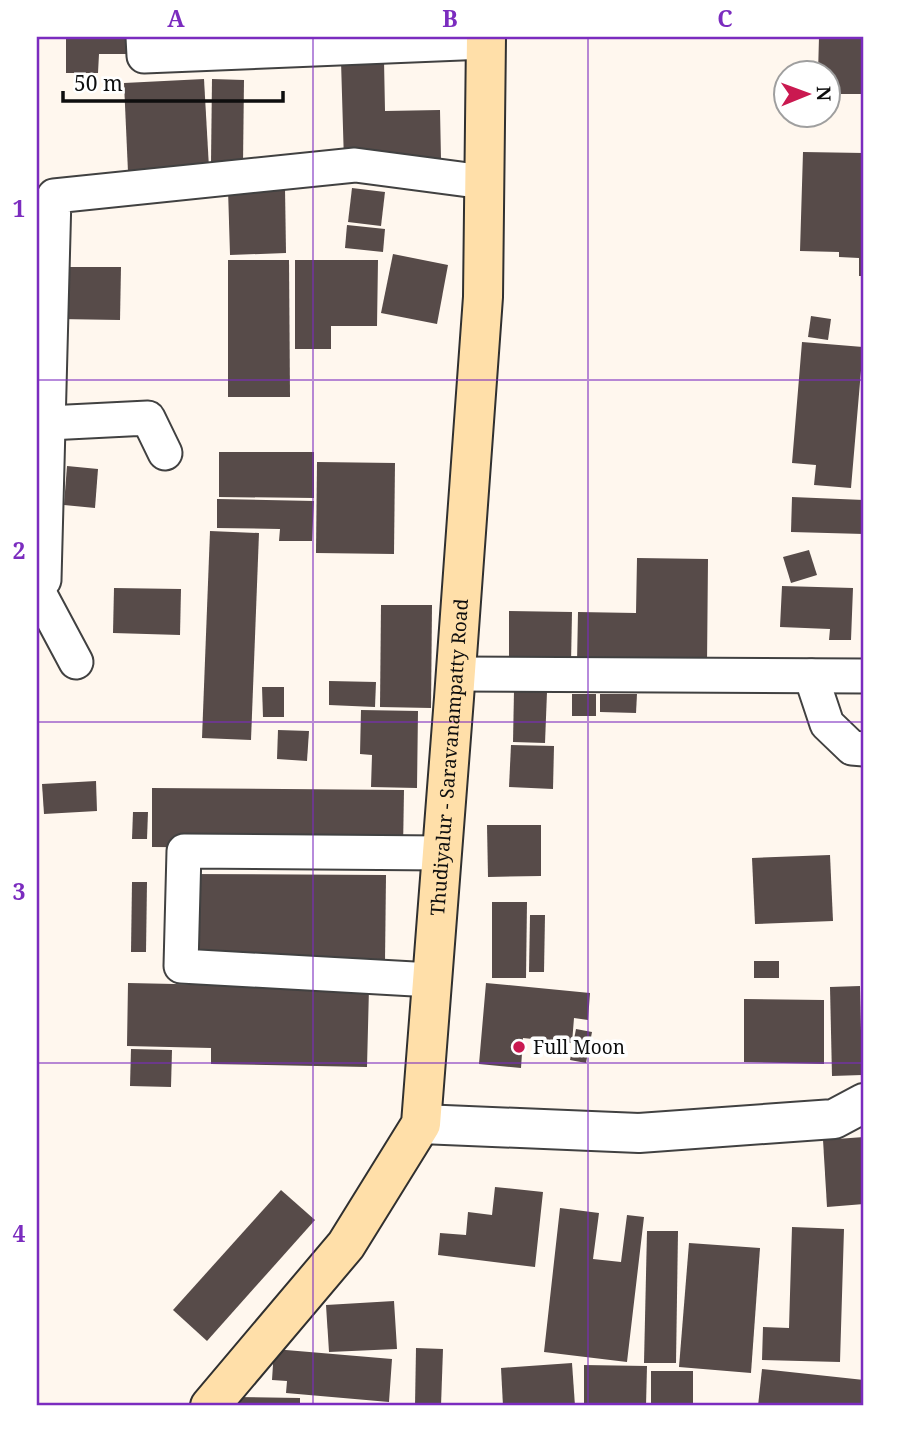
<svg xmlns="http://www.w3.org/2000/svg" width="901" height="1443" font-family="'Noto Serif',serif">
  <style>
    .building { fill: #574b49 }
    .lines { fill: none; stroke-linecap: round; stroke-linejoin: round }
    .minor-casing { stroke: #414141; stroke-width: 37 }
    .tertiary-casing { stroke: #414141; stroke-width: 42 }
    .secondary-casing { stroke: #303030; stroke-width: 42 }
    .minor { stroke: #fff; stroke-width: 33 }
    .tertiary { stroke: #fff; stroke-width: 38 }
    .secondary { stroke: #ffdfa9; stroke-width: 38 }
    .grid { fill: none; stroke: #7b2cbf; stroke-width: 2; stroke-opacity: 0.55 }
    .poi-dot { fill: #ca1950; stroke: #fff; stroke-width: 2.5 }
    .labels { text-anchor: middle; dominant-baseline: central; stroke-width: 7; stroke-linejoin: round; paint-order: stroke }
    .street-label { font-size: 19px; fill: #0e0e0e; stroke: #fff }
    .poi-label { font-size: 19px; fill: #0e0e0e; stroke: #fff; text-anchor: start }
    .neatline { fill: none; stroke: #7b2cbf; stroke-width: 2.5 }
    .grid-label { font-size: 23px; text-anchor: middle; font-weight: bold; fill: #7b2cbf }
  </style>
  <rect width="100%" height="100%" fill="#fff7ee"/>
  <g class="building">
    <path d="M66,37H130V54H99L98,73H66Z"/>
    <path d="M819,37H864V94H828V74H818Z"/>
    <path d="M384,60L385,111L440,110L441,159L344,162L341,61Z"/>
    <path d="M204,79L209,168L128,172L124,83Z"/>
    <path d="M212,79L244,80L243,163H211Z"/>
    <path d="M803,152L864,153V276H859V258L839,257V252L800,251Z"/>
    <path d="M285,188L286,253L230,255L228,189Z"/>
    <path d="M352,188L385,192L381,226L348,222Z"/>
    <path d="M347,225L385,229L383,252L345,248Z"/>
    <path d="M393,254L448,265L437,324L381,313Z"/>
    <path d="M228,260H289L290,397H228Z"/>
    <path d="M295,260H378L377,326H331V349H295Z"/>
    <path d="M60,267H121L120,320L59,319Z"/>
    <path d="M811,316L831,319L828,340L808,337Z"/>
    <path d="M802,342L863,347L851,488L814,485L816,465L792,463Z"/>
    <path d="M219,452H314V498L219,497Z"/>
    <path d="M317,462L395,463L394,554L316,553Z"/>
    <path d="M67,466L98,469L95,508L64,505Z"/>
    <path d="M792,497L864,500V534L791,532Z"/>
    <path d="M217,499L314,501L312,541H279L280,529L217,528Z"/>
    <path d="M210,531L259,533L251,740L202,738Z"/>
    <path d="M809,550L817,575L791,583L783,557Z"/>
    <path d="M637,558L708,559L707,664L577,663L578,612L636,613Z"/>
    <path d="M782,586L853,588L851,640H829L830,629L780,627Z"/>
    <path d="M114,588L181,589L180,635L113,633Z"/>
    <path d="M381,605H432L431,708L380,707Z"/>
    <path d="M509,611L572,612L571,664H509Z"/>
    <path d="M329,681L376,682L375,707L329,705Z"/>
    <path d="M262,687H284V717H263Z"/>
    <path d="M514,691L547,692L545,743L513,742Z"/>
    <rect x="572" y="694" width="24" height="22"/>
    <path d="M600,694H637L636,713L600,712Z"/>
    <path d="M361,710L418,711L417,788L371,787L372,755L360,754Z"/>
    <path d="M278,730L309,731L307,761L277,759Z"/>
    <path d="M511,745L554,746L553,789L509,787Z"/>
    <path d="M96,781L97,811L44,814L42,784Z"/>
    <path d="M152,788L404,790L403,849L152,847Z"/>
    <path d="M133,812H148L147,839H132Z"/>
    <path d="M487,825H541V876L488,877Z"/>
    <path d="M830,855L833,921L755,924L752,858Z"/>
    <path d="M183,874L386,875L385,961L183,959Z"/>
    <path d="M132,882H147L146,952H131Z"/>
    <path d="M492,902H527L526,978H492Z"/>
    <path d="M530,915H545L544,972H529Z"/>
    <rect x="754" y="961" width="25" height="17"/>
    <path d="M128,983L369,988L367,1067L211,1064V1048L127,1046Z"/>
    <path d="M486,983L590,993L588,1020L574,1018L572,1043L523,1038L521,1068L479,1064Z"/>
    <path d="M860,986L862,1075L832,1076L830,987Z"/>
    <path d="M744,999L824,1000V1064L744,1062Z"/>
    <path d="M576,1029L592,1032L586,1063L570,1060Z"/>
    <path d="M131,1049L172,1050L171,1087L130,1086Z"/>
    <path d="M864,1137V1204L827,1207L823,1140Z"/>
    <path d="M495,1187L543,1192L535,1267L438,1255L440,1233L466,1235L468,1212L492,1215Z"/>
    <path d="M281,1190L315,1220L207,1341L173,1310Z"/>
    <path d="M560,1208L599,1213L593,1259L621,1262L627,1215L644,1217L627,1362L544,1352Z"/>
    <path d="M792,1227L844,1229L840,1362L762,1360L763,1327L789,1328Z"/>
    <path d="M647,1231H678L676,1363H644Z"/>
    <path d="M689,1243L760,1248L751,1373L679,1367Z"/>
    <path d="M394,1301L397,1349L329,1352L326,1305Z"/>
    <path d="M416,1348L443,1349L441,1406H415Z"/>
    <path d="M274,1349L392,1359L389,1402L286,1393L287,1381L272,1380Z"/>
    <path d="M572,1363L575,1406H503L501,1368Z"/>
    <path d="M584,1365L647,1366L646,1406H584Z"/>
    <path d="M762,1369L864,1380V1406H758Z"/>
    <rect x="651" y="1371" width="42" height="35"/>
    <path d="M234,1397L300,1398V1406H234Z"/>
  </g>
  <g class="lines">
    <defs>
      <g id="minor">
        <path d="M143,37L144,56L486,42"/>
        <path d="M48,423L148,418L165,453"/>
        <path d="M37,579L44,580L54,196L355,165L484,182"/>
        <path d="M37,589L76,662"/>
        <path d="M456,674L864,676"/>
        <path d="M811,676L827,724L852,748L864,749"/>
        <path d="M432,980L181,966L184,851L442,853"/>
      </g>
      <path id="tertiary" d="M421,1124L639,1133L834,1119L864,1103"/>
      <g id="secondary">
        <path id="s1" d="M210,1406L346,1245L421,1124L454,698L483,297L486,37"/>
      </g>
    </defs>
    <use href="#minor" class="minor-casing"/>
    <use href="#tertiary" class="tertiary-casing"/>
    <use href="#secondary" class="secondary-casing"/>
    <use href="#minor" class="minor"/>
    <use href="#tertiary" class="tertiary"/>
    <use href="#secondary" class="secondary"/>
  </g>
  <path class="grid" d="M313,37V1406M588,37V1406M37,380H864M37,722H864M37,1063H864"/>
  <circle class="poi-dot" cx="519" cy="1047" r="7"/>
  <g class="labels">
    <g class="street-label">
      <text stroke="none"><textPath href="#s1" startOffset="721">Thudiyalur - Saravanampatty Road</textPath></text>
    </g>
    <g class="poi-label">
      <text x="533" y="1047">Full Moon</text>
    </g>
  </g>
  <rect width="901" height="1443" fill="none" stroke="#ffffff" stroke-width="77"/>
  <g transform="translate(807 94) rotate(89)"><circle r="33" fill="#ffffff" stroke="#9f9f9f" stroke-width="2"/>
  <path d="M0-5L12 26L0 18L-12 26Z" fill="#ca1950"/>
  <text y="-10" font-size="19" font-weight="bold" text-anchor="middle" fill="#0e0e0e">N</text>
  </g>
  <path d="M63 91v10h220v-10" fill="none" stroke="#0e0e0e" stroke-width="3.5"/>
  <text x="74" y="91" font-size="21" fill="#0e0e0e" stroke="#ffffff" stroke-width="5" paint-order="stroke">50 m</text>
  <rect x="38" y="38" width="824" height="1366" class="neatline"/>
  <g class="grid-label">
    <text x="176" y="27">A</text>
    <text x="450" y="27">B</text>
    <text x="725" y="27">C</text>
    <text x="19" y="217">1</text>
    <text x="19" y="559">2</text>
    <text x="19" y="900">3</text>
    <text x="19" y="1242">4</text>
  </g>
</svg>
